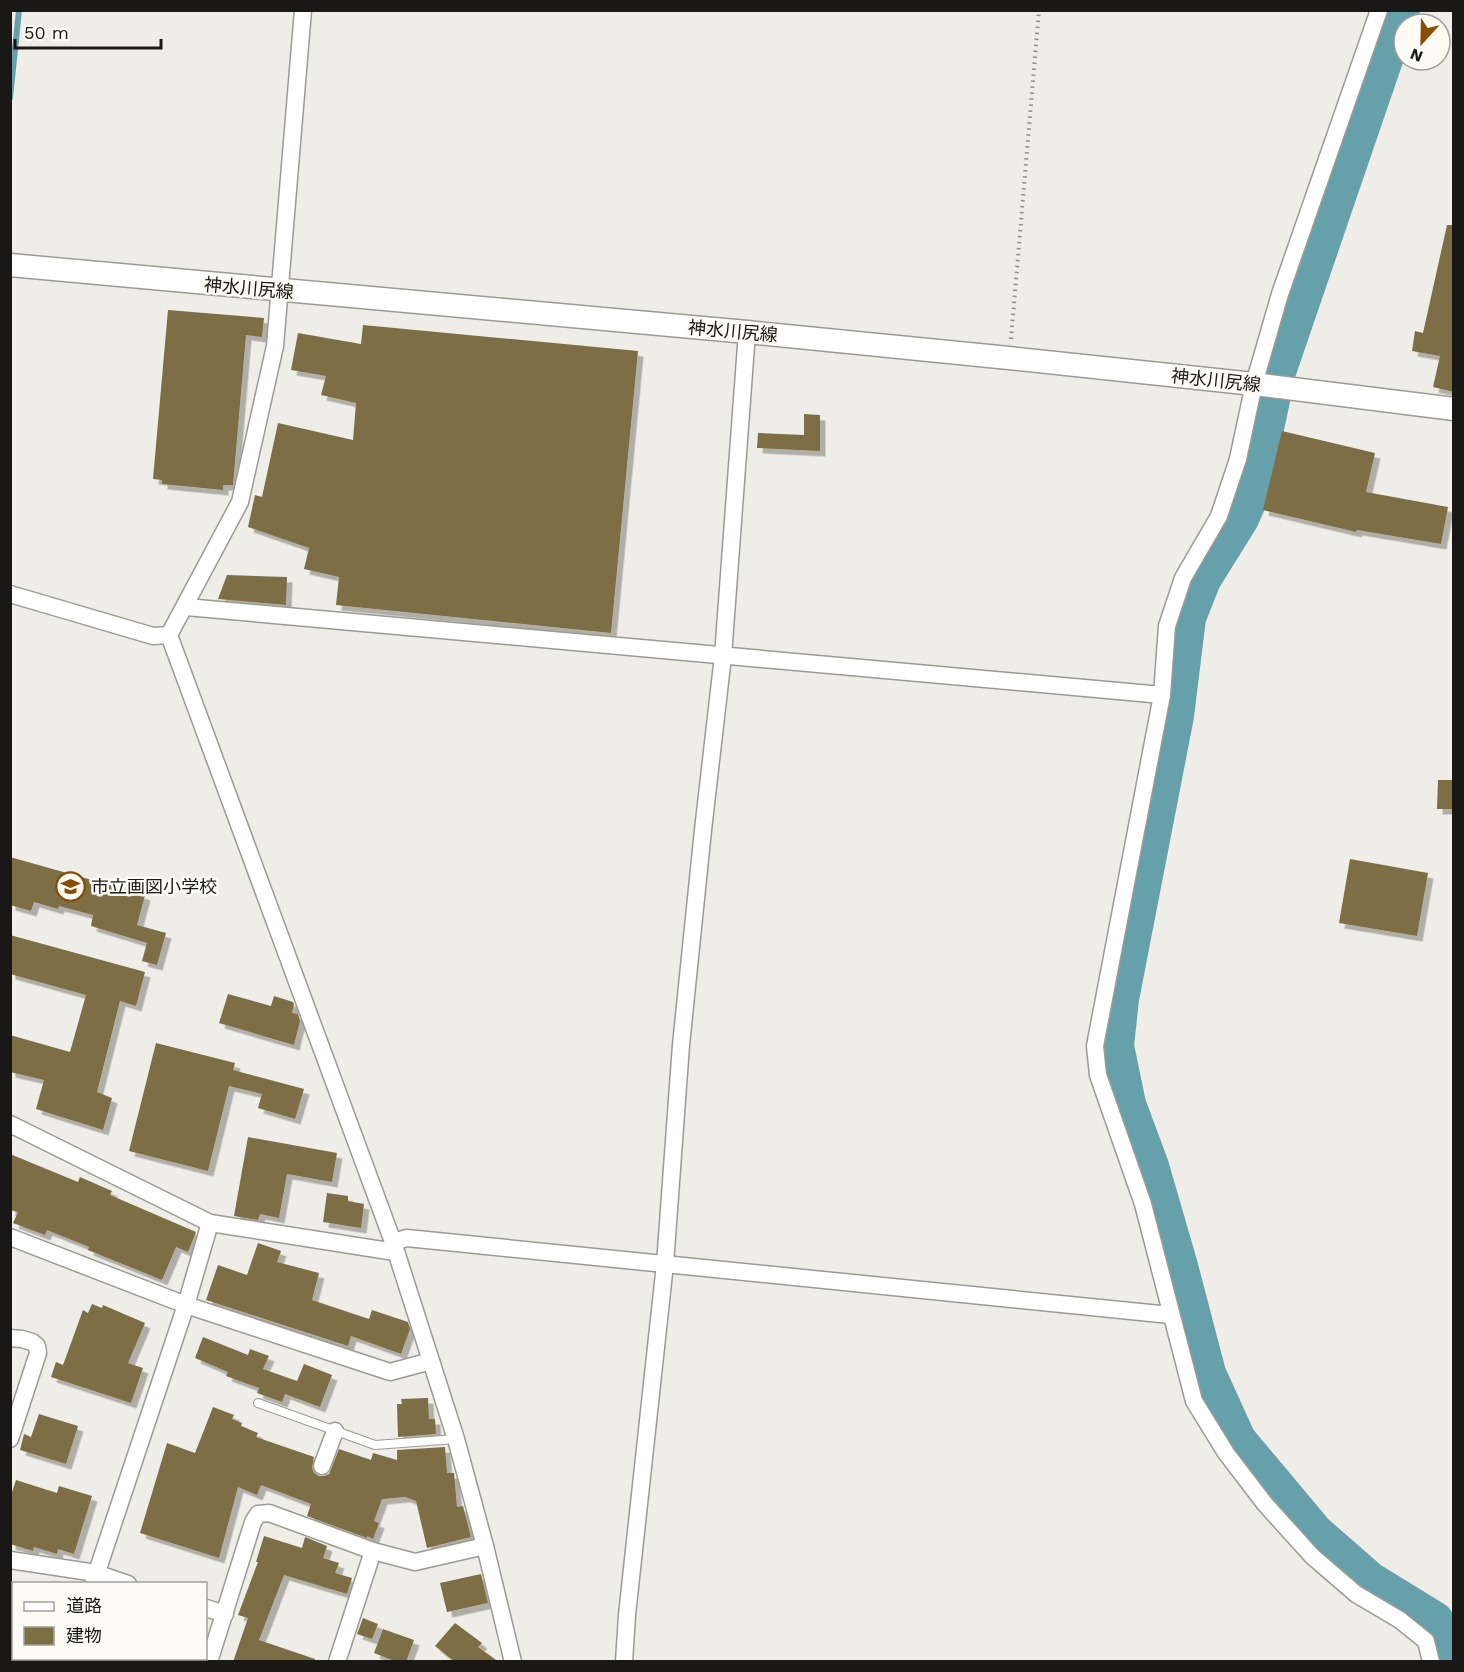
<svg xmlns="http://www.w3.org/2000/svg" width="1464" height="1672" font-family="'Work Sans','Noto Sans JP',sans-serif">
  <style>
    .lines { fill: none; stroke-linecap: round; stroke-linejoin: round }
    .stream { stroke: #66a0ab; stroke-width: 6 }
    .river { stroke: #66a0ab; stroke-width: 34 }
    .building { fill: #7d6e44; filter: url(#shadow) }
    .lane-casing { stroke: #9c9a95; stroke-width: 10 }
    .street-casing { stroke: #9c9a95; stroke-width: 19 }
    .secondary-casing { stroke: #9c9a95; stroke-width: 25 }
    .path { stroke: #8f8d89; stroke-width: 4; stroke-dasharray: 1.5 4.5; stroke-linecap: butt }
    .lane { stroke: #fff; stroke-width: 8 }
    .street { stroke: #fff; stroke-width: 16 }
    .secondary { stroke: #fff; stroke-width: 22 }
    .labels { text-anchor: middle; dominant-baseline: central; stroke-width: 5; stroke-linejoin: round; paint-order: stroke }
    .street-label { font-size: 18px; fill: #191816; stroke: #fdfbf4 }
    .poi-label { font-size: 18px; fill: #191816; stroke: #fdfbf4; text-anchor: start }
  </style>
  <defs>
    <filter id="shadow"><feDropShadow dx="5.5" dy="5.5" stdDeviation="0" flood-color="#0004"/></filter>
  </defs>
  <rect width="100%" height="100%" fill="#efede7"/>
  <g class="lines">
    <path class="stream" d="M10,98L19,10"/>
    <path class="river" d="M1403,10L1279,372L1253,494L1242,519L1204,580L1189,618L1177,716L1122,999L1117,1046L1129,1104L1152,1166L1181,1266L1209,1373L1239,1439L1316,1531L1371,1579L1436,1619L1449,1638L1454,1654"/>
  </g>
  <g class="building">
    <path d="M1447,225H1454V392L1433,387L1440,356L1412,351L1415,331L1423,333Z"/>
    <path d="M168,310L264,318L262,337L246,335L233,485H223V490L162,484V480L153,479Z"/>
    <path d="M363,325L638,351L611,633L336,605L339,577L304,569L309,548L248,527L255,495L262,497L278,423L353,440L356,403L321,395L326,376L291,370L298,333L361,344Z"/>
    <path d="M804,414L820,415V451L757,448L758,433L804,435Z"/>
    <path d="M1282,431L1375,453L1366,492L1448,507L1441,544L1357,530L1356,532L1263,510Z"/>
    <path d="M227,575L287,577L286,605L218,599Z"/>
    <path d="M1438,780H1454V809H1437Z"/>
    <path d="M10,857L145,895L137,925L166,933L157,965L142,961L147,943L91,926L93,915L59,906L58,909L34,902L31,911L10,905Z"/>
    <path d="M1350,859L1428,873L1417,936L1339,923Z"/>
    <path d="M10,935L145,972L136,1006L120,1001L97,1092L112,1098L103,1130L36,1109L44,1080L10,1072V1035L70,1052L86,995L10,974Z"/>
    <path d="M228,994L271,1006L274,996L293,1002L294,1004L292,1013L298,1014L300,1021L294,1045L219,1023Z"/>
    <path d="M156,1043L235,1063L233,1070L304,1089L295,1119L258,1108L262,1094L229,1086L208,1171L129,1151Z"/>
    <path d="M248,1137L337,1153L332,1182L287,1174L279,1218L260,1214L258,1220L234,1216Z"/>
    <path d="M10,1154L78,1182L80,1177L112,1191L110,1195L196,1232L188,1252L176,1247L162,1280L88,1250L89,1247L47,1230L45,1235L13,1223L18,1212L10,1210Z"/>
    <path d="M327,1193L348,1196V1201L364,1204L361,1228L323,1222Z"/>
    <path d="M258,1243L281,1251L277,1262L319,1273L312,1300L369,1319L372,1310L408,1322L410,1329L401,1354L351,1336L348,1346L206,1300L218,1265L247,1275Z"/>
    <path d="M92,1304L102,1308L103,1305L145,1323L128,1363L143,1368L131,1403L51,1377L56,1362L63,1365L83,1310L88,1313Z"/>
    <path d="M203,1337L248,1355L250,1349L269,1356L263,1369L297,1381L304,1364L332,1375L320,1407L285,1394L282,1402L257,1393L259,1388L226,1376L228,1372L195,1358Z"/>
    <path d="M428,1398L429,1419H435L436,1434L398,1437L397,1404H402L401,1399Z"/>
    <path d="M213,1407L234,1415L232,1419L242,1423L241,1426L258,1433L256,1437L314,1457L312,1468L314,1473L319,1476H324L329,1474L339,1449L371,1460L373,1453L397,1460V1450L445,1447L447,1473H454L457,1507L463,1506L471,1537L427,1548L416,1501L405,1497L382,1499L374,1521L379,1523L373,1539L367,1536V1538L307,1516L311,1504L261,1485L257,1495L238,1487L219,1558L140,1533L167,1443L195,1453Z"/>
    <path d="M39,1414L78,1426L66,1464L20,1450L24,1434L31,1437Z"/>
    <path d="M16,1480L57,1493L59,1486L92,1496L74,1554L58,1549L57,1554L34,1547L33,1551L10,1544V1498Z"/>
    <path d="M264,1536L302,1548L305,1537L327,1546L323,1558L339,1563L335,1573L352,1578L347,1594L284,1575L259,1640L315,1659L314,1662H233L248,1618L238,1615L258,1562H256Z"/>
    <path d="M481,1574L488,1603L447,1612L440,1583Z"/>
    <path d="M363,1618L378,1624L372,1639L357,1634Z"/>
    <path d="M455,1623L482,1643L478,1647L499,1662H455L435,1646Z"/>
    <path d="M383,1629L414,1640L406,1662H397L374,1653Z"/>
  </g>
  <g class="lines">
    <defs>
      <path id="lane" d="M258,1403L375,1445L456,1439"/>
      <g id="street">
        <path d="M303,10L275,346L240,502L169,635L393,1242L456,1439L485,1546L513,1662"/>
        <path d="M1379,10L1280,294L1254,384L1238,459L1219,516L1183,578L1167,626L1162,695L1095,1046L1098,1075L1143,1204L1194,1401L1226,1453L1265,1504L1312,1556L1356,1594L1400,1620L1426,1641L1431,1662"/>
        <path d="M10,594L153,636L169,635"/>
        <path d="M186,607L1162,695"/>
        <path d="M10,1124L210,1223L395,1252"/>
        <path d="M10,1237L186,1305L390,1372L431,1361"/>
        <path d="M393,1242L407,1238L1170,1315"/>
        <path d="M10,1338L22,1339L32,1342L37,1346L38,1353L10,1439"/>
        <path d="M322,1466L335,1431"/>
        <path d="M10,1560L96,1573L128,1584"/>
        <path d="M93,1584L186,1305L210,1223"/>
        <path d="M206,1608L225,1614"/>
        <path d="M66,1662L67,1658"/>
        <path d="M209,1662L253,1522L258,1514L269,1513L373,1551L415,1562L485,1546"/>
        <path d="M337,1662L373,1551"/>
        <path d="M624,1662L627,1615L665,1264L681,1045L703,830L723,656L747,332"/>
      </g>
      <path id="secondary" d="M10,265L747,332L1009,358L1254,384L1454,409"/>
    </defs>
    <use href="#lane" class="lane-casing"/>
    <use href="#street" class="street-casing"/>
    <use href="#secondary" class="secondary-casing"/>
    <path class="path" d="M1011,339L1039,10"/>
    <use href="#lane" class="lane"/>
    <use href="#street" class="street"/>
    <use href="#secondary" class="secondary"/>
  </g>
  <defs>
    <symbol id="school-ring" viewBox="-11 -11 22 22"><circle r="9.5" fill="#fdfbf4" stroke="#874d02" stroke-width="1.5"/><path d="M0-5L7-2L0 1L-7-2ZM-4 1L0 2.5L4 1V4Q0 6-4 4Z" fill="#874d02"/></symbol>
  </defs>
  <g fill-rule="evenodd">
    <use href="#school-ring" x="54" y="870" width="33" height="33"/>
  </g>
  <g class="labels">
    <g class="street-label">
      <text transform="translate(249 288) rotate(5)">神水川尻線</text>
      <text transform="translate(733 331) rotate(5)">神水川尻線</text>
      <text transform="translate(1216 380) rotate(6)">神水川尻線</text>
    </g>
    <g class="poi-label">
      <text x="91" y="886">市立画図小学校</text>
    </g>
  </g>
  <rect width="1464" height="1672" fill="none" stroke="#191816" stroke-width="24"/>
  <rect x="12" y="1582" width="195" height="78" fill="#fdfbf4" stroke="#a2a09b" stroke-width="1.5"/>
  <rect x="24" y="1602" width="30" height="9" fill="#ffffff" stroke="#a2a09b" stroke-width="1.5"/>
  <text x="66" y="1612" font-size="18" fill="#191816">道路</text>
  <rect x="24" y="1627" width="30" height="18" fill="#7d6e44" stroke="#a2a09b" stroke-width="1.5"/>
  <text x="66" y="1642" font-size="18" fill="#191816">建物</text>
  <g transform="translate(1422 42) rotate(202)"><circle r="28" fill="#fdfbf4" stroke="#a2a09b" stroke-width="1.5"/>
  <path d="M0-4.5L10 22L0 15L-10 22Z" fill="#874d02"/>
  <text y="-9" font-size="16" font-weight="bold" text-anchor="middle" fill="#191816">N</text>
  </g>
  <path d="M15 39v9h146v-9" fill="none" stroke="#191816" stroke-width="3"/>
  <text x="24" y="39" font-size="18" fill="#191816" stroke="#fdfbf4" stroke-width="4.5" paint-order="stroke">50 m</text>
</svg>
